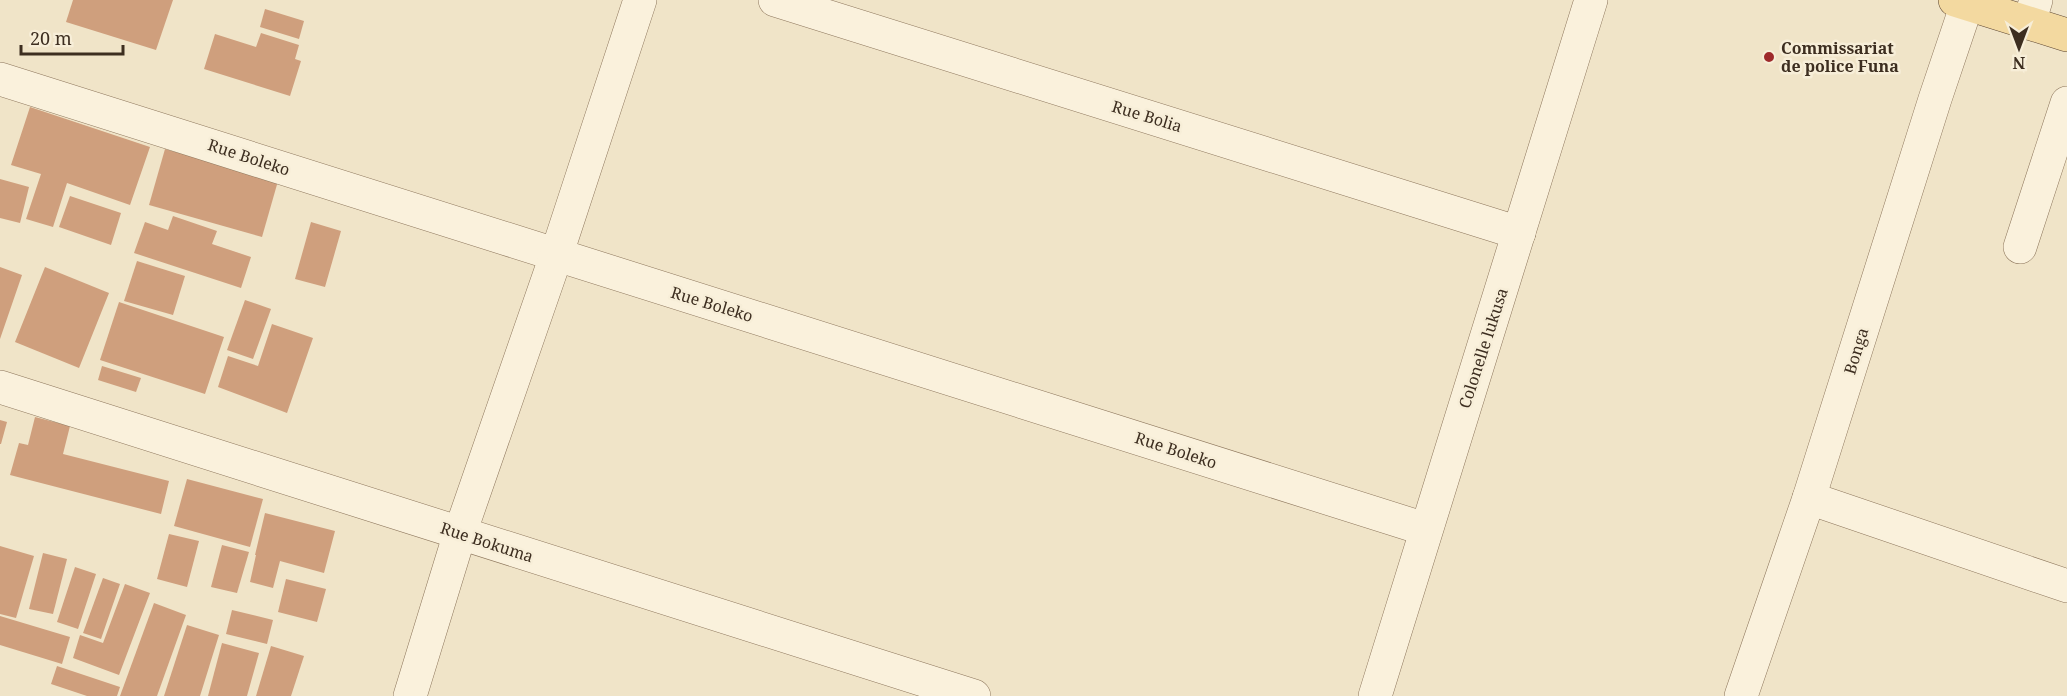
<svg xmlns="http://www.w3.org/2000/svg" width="2067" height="696" font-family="'Noto Serif',serif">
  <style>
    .building { fill: #cf9f7d }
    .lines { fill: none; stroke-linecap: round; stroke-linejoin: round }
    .minor-casing { stroke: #8d765c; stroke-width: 34 }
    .major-casing { stroke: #5b4430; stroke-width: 34 }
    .minor { stroke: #faf1dc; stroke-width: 33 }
    .major { stroke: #f3d9a0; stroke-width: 33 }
    .poi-dot { fill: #9e2a2b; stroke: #f7eed8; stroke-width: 2 }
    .labels { text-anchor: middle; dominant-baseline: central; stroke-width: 5; stroke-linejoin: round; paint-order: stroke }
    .poi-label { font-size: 16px; font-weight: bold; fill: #3d2e20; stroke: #f7eed8; text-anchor: start }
    .street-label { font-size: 16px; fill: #3d2e20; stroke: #f7eed8 }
  </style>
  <rect width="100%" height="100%" fill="#f0e4c8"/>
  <g class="building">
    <path d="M73,0H173L156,50L66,22Z"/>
    <path d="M265,9L304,21L299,39L260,27Z"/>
    <path d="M261,33L299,45L295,59L301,61L290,96L204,69L215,34L256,47Z"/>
    <path d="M30,107L150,147L130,205L67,183L53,227L26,219L41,174L11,165Z"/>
    <path d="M165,149L278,181L262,237L149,205Z"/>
    <path d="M0,179L29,187L20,223L0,218Z"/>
    <path d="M70,196L121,213L111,245L59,227Z"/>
    <path d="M173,216L217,231L212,244L251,257L241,288L134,253L145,222L168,230Z"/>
    <path d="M311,222L341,231L325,287L295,279Z"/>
    <path d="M137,261L185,276L173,315L124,301Z"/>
    <path d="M0,267L22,275L0,339Z"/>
    <path d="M45,267L109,293L79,368L15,342Z"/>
    <path d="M245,300L271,309L253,359L227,350Z"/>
    <path d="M119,302L224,337L205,394L100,360Z"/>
    <path d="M272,324L313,338L287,413L218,387L228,356L258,366Z"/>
    <path d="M102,366L141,378L136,392L98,380Z"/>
    <path d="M35,417L70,426L63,454L169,481L161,514L10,475L19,443L28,445Z"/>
    <path d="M0,420L7,422L1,444H0Z"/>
    <path d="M187,479L263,499L250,547L174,526Z"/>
    <path d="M265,513L335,531L324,573L280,561L273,588L250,582L256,555H255Z"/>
    <path d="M169,534L199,541L187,587L157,579Z"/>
    <path d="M222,545L249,552L237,593L211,587Z"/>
    <path d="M0,546L34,556L16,618L0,614Z"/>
    <path d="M43,553L67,559L53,614L29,609Z"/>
    <path d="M75,567L96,574L78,629L57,622Z"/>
    <path d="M103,578L120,584L101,639L83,633Z"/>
    <path d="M286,579L326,589L317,622L278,612Z"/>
    <path d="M125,584L150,593L119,675L73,658L80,635L103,643Z"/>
    <path d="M154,603L186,615L157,696H120Z"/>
    <path d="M232,610L273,620L267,644L226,634Z"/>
    <path d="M0,616L70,637L62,664L0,645Z"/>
    <path d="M187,625L219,635L200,696H164Z"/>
    <path d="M222,643L259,653L247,696H208Z"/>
    <path d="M271,646L304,656L291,696H256Z"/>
    <path d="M57,666L120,687L117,696H87L51,684Z"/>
  </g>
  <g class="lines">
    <defs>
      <g id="minor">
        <path d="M775,0L1519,233"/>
        <path d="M2029,23L2036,0"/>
        <path d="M0,79L1425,529"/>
        <path d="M2020,247L2067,103"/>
        <path d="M0,387L974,696"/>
        <path d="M1809,498L2067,586"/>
        <path d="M410,696L460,533L556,256L640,0"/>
        <path d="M1375,696L1591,0"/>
        <path d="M1741,696L1809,498L1935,99L1967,4"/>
      </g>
      <path id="major" d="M1955,0L2067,35"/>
    </defs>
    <use href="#minor" class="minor-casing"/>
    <use href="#major" class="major-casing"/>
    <use href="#minor" class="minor"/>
    <use href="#major" class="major"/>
  </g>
  <circle class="poi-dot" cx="1769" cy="57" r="6"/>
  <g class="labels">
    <g class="poi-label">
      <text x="1781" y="48">Commissariat<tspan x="1781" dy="18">de police Funa</tspan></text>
    </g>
    <g class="street-label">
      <text transform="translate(1147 116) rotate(17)">Rue Bolia</text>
      <text transform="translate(249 157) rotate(18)">Rue Boleko</text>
      <text transform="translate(712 304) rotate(17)">Rue Boleko</text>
      <text transform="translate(1483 348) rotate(-72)">Colonelle lukusa</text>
      <text transform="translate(1856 351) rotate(-73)">Bonga</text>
      <text transform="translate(1176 450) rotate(18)">Rue Boleko</text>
      <text transform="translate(487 542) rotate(18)">Rue Bokuma</text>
    </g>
  </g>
  <g transform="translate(2019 48) rotate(180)" stroke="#f7eed8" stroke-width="4.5" paint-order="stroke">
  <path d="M0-4.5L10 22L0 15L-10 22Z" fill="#3d2e20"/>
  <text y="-9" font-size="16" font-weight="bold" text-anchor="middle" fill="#3d2e20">N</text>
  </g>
  <path d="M21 45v9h102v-9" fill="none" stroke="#3d2e20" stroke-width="3"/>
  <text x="30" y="45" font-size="18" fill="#3d2e20" stroke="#f7eed8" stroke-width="4.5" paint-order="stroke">20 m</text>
</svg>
